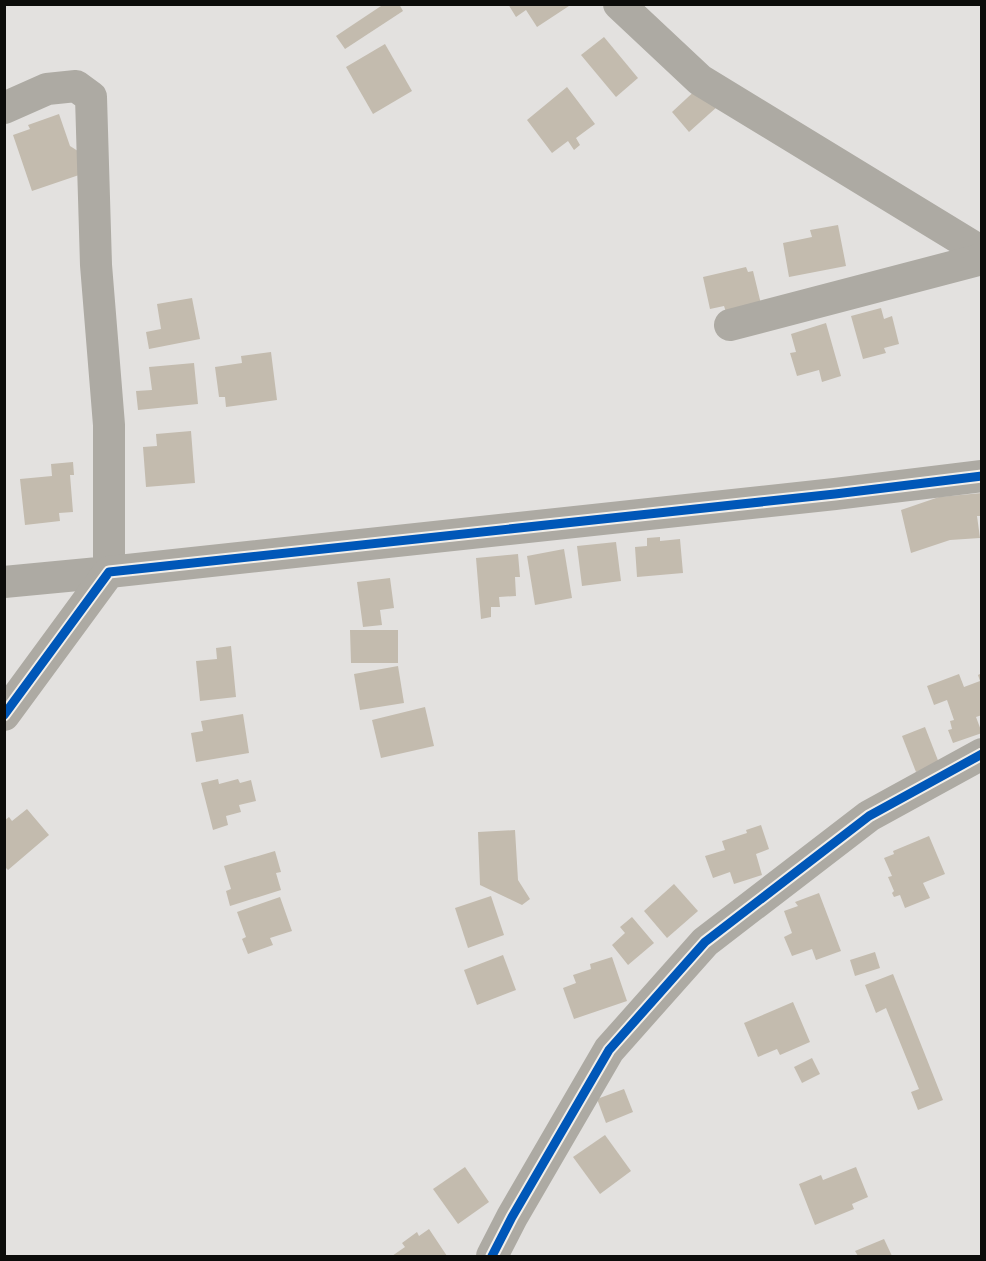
<svg xmlns="http://www.w3.org/2000/svg" width="986" height="1261" font-family="Figtree,sans-serif">
  <style>
    .building { fill: #c3bbae }
    .lines { fill: none; stroke-linecap: round; stroke-linejoin: round }
    .minor { stroke: #adaaa3; stroke-width: 32 }
    .cycleway-casing { stroke: #f2efea; stroke-width: 13 }
    .cycleway { stroke: #0057b8; stroke-width: 9 }
  </style>
  <rect width="100%" height="100%" fill="#e3e1df"/>
  <g class="building">
    <path d="M384,4H399L403,11L345,49L336,36Z"/>
    <path d="M508,4H572L537,27L526,10L516,17Z"/>
    <path d="M604,37L638,78L616,97L581,55Z"/>
    <path d="M385,44L412,91L373,114L346,67Z"/>
    <path d="M700,86L718,106L689,132L672,112Z"/>
    <path d="M567,87L595,124L576,138L580,145L574,150L568,141L552,153L527,120Z"/>
    <path d="M59,114L70,146L81,153L79,175L32,191L13,135L30,129L28,125Z"/>
    <path d="M838,225L846,266L789,277L783,243L812,237L810,230Z"/>
    <path d="M746,267L748,272L753,271L761,304L726,312L724,306L710,309L703,277Z"/>
    <path d="M192,298L200,339L149,349L146,332L161,329L157,304Z"/>
    <path d="M881,308L884,319L892,316L899,344L884,348L886,353L863,359L851,316Z"/>
    <path d="M826,323L841,376L822,382L819,370L797,376L790,353L796,352L791,334Z"/>
    <path d="M271,352L277,400L226,407L225,397H219L215,367L242,363L241,356Z"/>
    <path d="M194,363L198,404L138,410L136,391L152,390L149,367Z"/>
    <path d="M191,431L195,483L146,487L143,447L157,446L156,434Z"/>
    <path d="M73,462L74,475H70L73,512L59,513L60,521L25,525L20,479L52,476L51,464Z"/>
    <path d="M982,493V516H977L980,538L950,540L911,553L901,510L939,497Z"/>
    <path d="M660,537V541L680,539L683,573L637,577L635,547L647,546V538Z"/>
    <path d="M616,542L621,581L582,586L577,546Z"/>
    <path d="M564,549L572,598L535,605L527,556Z"/>
    <path d="M518,554L520,577H515L516,596L499,597L500,607H491V617L481,619L476,558Z"/>
    <path d="M390,578L394,608L380,610L382,625L363,627L357,582Z"/>
    <path d="M350,630H398V663H351Z"/>
    <path d="M231,646L236,697L200,701L196,661L217,659L216,648Z"/>
    <path d="M398,666L404,703L360,710L354,674Z"/>
    <path d="M982,673V715L976,717L982,733L953,743L948,730L952,729L950,721L954,720L947,700L934,705L927,686L959,674L964,687L980,681L978,675Z"/>
    <path d="M425,707L434,746L381,758L372,720Z"/>
    <path d="M243,714L249,753L196,762L191,733L203,731L201,721Z"/>
    <path d="M925,727L939,763L916,772L902,736Z"/>
    <path d="M218,779L219,784L238,779L240,783L251,780L256,801L239,805L241,812L226,816L228,825L213,830L201,783Z"/>
    <path d="M27,809L49,835L8,870L4,866V821L9,817L12,821Z"/>
    <path d="M761,825L769,849L756,854L762,875L734,884L730,872L713,878L705,856L725,850L722,841L747,833L746,830Z"/>
    <path d="M515,830L518,880L530,899L522,905L480,885L478,832Z"/>
    <path d="M929,836L945,874L923,883L930,898L905,908L900,895L894,897L892,893L894,891L888,877L892,876L884,858L894,854L893,851Z"/>
    <path d="M275,851L281,872L276,873L281,890L230,906L226,891L231,889L224,866Z"/>
    <path d="M674,884L698,911L667,938L644,911Z"/>
    <path d="M819,893L841,951L816,960L812,949L792,956L784,937L792,933L784,911L798,906L795,902Z"/>
    <path d="M491,896L504,935L468,948L455,908Z"/>
    <path d="M280,897L292,931L270,938L273,945L248,954L242,939L246,937L237,912Z"/>
    <path d="M632,917L654,943L628,965L612,945L625,933L620,927Z"/>
    <path d="M875,952L880,968L855,976L850,960Z"/>
    <path d="M503,955L516,990L477,1005L464,970Z"/>
    <path d="M612,957L627,1001L574,1019L563,988L576,983L573,975L591,969L590,964Z"/>
    <path d="M893,974L943,1100L918,1110L911,1092L919,1089L886,1008L876,1013L865,985Z"/>
    <path d="M793,1002L810,1042L780,1055L777,1049L758,1057L744,1023Z"/>
    <path d="M812,1058L820,1074L802,1083L794,1067Z"/>
    <path d="M624,1089L633,1112L606,1123L597,1099Z"/>
    <path d="M605,1135L631,1171L600,1194L573,1157Z"/>
    <path d="M465,1167L489,1202L458,1224L433,1189Z"/>
    <path d="M856,1167L868,1197L852,1204L854,1209L815,1225L799,1184L821,1175L823,1180Z"/>
    <path d="M429,1229L447,1256H392L405,1247L402,1243L417,1232L419,1236Z"/>
    <path d="M884,1239L892,1256H858L855,1251Z"/>
  </g>
  <g class="lines">
    <g class="minor">
      <path d="M619,4L700,80L982,252"/>
      <path d="M4,108L47,89L76,86L91,97L96,265L109,425V572L4,582"/>
      <path d="M730,325L982,259"/>
      <path d="M4,715L109,572L835,494L982,476"/>
      <path d="M492,1256L512,1217L609,1050L705,942L869,816L982,754"/>
    </g>
    <defs>
      <g id="cycleway">
        <path d="M4,715L109,572L835,494L982,476"/>
        <path d="M492,1256L512,1217L609,1050L705,942L869,816L982,754"/>
      </g>
    </defs>
    <use href="#cycleway" class="cycleway-casing"/>
    <use href="#cycleway" class="cycleway"/>
  </g>
  <rect width="986" height="1261" fill="none" stroke="#0c0c0a" stroke-width="12"/>
</svg>
